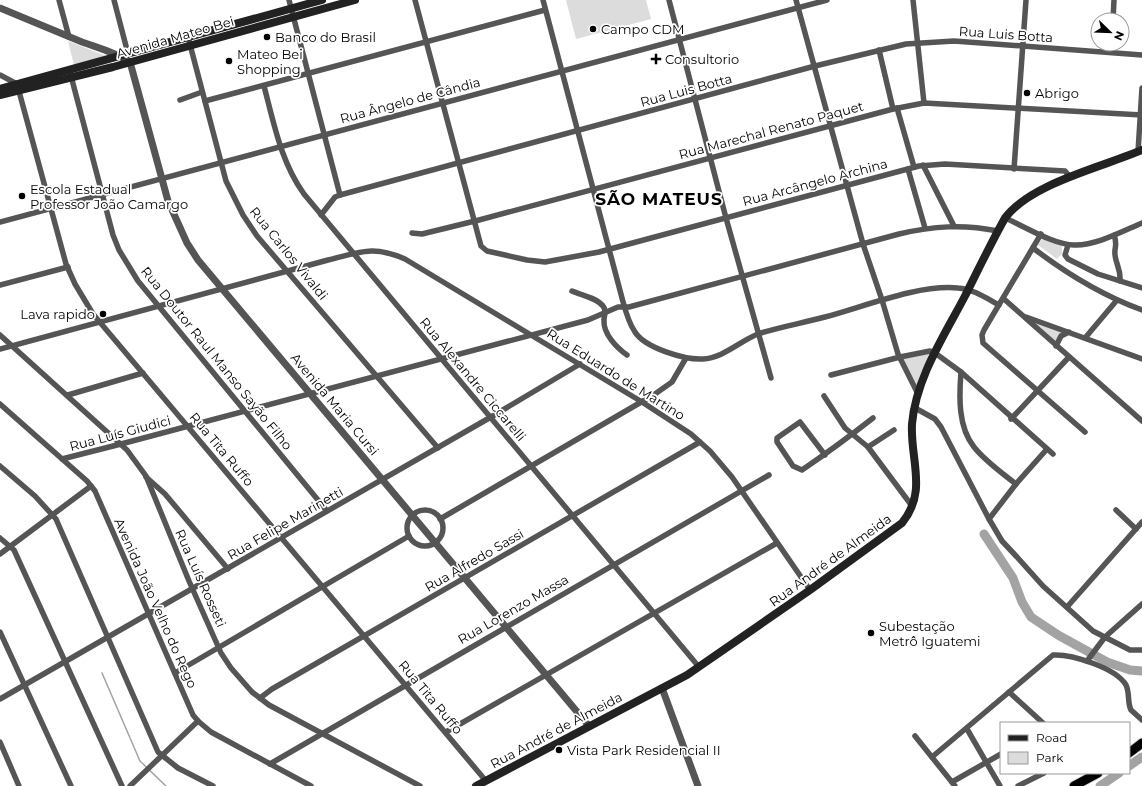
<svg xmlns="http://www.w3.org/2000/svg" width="1142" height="786" font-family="Montserrat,sans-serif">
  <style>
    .green { fill: #dcdcdc }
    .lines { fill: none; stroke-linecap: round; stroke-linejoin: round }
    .stream { stroke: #a3a3a3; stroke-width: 1.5 }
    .river { stroke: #a3a3a3; stroke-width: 9 }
    .trunk-casing { stroke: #dbdbdb; stroke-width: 11 }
    .minor { stroke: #555; stroke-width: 5.5 }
    .tertiary { stroke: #555; stroke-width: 7 }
    .secondary { stroke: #222; stroke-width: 8 }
    .trunk { stroke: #000; stroke-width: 9 }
    .poi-dot { fill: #000; stroke: #fff; stroke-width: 1.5 }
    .labels { text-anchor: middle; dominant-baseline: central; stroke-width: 3.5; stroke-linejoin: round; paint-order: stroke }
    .poi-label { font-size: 13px; fill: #000; stroke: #fff; text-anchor: start }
    .street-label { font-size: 13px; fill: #000; stroke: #fff }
    .district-label { font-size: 17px; font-weight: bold; letter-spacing: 1px; fill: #000; stroke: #fff }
  </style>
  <rect width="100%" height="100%" fill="#fff"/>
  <g class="green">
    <path d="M566,0H646L651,19L576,39Z"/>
    <path d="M68,41L106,56L74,65Z"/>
    <path d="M1044,237L1062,244V254L1057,259L1038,245Z"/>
    <path d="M1032,320L1063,331L1056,342Z"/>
    <path d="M932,353L918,387L903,358Z"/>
  </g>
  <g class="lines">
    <path class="stream" d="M102,673L140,761L166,786"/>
    <g class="river">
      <path d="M984,534L1013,578L1022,602L1031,617L1058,635L1107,662L1130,670L1142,671"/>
      <path d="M1129,766L1142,757"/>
      <path d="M1100,786L1119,773"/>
    </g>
    <defs>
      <g id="trunk">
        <path d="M1129,753L1142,743"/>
        <path d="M1074,786L1098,773"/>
      </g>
    </defs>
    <use href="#trunk" class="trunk-casing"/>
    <g class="minor">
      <path d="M59,0L69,37"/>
      <path d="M114,0L126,46"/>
      <path d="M289,0L340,195"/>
      <path d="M415,0L481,246L487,251L527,260L545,262L599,252L919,166L945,164L1065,171L1070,177"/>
      <path d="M543,0L622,298C625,309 628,322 635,332C645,348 685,360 703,359C723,358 740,341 758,334C779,327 803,323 825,317C863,307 919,284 958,288C973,289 986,298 999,305"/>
      <path d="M669,0L726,218L771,378"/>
      <path d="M796,0L863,244L882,300L898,354L918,394"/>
      <path d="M913,0L924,103"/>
      <path d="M1113,20L1114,0"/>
      <path d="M188,37L226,181L243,215L257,236L438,448"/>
      <path d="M879,50L893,109"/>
      <path d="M1110,52L1111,44"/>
      <path d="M0,75L17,84L66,264L75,284L93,314L486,781"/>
      <path d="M71,76L113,235L119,250L138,281L327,511"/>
      <path d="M264,86C274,124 281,162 304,194L699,667"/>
      <path d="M180,100L202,92"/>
      <path d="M205,101L545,10"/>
      <path d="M897,108L914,167"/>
      <path d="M1138,152L1142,88"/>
      <path d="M923,165L954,226"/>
      <path d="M908,169L925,228"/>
      <path d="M1014,169L1026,0"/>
      <path d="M321,215L335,197L340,195L815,66L906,44L954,41L1142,55"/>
      <path d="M1005,218C1024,226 1054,245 1074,245C1095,246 1123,231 1142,223"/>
      <path d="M0,222L827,0"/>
      <path d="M412,233L422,234L479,220L893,109L924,103L1142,115"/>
      <path d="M1041,234L984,330L982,335L983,343L1085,432"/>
      <path d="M1114,235C1118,246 1114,246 1115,255C1116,265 1121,269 1120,281"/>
      <path d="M1068,245L1065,255L1068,259L1098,274L1142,288"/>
      <path d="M1033,248C1067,274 1101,295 1142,310"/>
      <path d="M0,285L68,267"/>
      <path d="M572,291C581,295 597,298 603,306C607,311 604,315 604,320C603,334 617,348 627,355"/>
      <path d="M1004,299L1142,421"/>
      <path d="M1026,317L1142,359"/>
      <path d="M0,335L116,440L127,450L146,476L189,581L221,653L231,668L252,692L269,705L420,786"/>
      <path d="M1085,338L1117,300"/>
      <path d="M1056,346L1061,336L1069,332"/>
      <path d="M0,349L328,260C361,252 373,245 405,259L642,402L691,434L710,451L732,477L810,590"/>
      <path d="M961,372C959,397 958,427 974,447C985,461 1002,473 1016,484"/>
      <path d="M831,375L900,357L930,351L935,353L961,372L1053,454"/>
      <path d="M68,395L143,373"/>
      <path d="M824,396L845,428L868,447L912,506"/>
      <path d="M0,404L87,481L95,491L193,715L198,721L211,732L311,786"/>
      <path d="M915,408L935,419L941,427L989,519L1002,541L1017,557L1043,586L1093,631L1130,650H1142"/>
      <path d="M1011,419L1069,357"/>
      <path d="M868,447L894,430"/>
      <path d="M825,455L800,422L777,438V442L793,466L802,470C827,453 850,436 873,418"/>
      <path d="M62,459L121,444L588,320L618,307H629L899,234C933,226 963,224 998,231"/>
      <path d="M0,466L35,496L56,519L158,752L178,768L213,786"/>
      <path d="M146,477L165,494L228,569"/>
      <path d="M1116,510L1136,529"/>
      <circle cx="425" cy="528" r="18"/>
      <path d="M440,519L655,394L672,382L686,358"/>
      <path d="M989,519L1016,484L1047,449"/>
      <path d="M0,538L14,550L122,786"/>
      <path d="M0,554L91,486"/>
      <path d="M1067,607L1142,522"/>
      <path d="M0,632L71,786"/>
      <path d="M1087,661L1105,637L1142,604"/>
      <path d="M175,673L409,536"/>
      <path d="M1009,692L1043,723"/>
      <path d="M260,698L272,689L700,442"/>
      <path d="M0,699L491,417L580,364"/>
      <path d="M967,729L1000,786"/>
      <path d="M446,732L777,543"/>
      <path d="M915,736L955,786"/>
      <path d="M0,742L19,786"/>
      <path d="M932,757L1053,655C1072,654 1116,668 1126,685C1130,693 1127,702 1131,710L1142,720"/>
      <path d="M270,764L769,475"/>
      <path d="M952,782L1001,754"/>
      <path d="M130,786L198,721"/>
      <path d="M1018,786L1044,773"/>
    </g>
    <g class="tertiary">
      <path d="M0,8C27,19 55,31 82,42C99,48 115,52 130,62"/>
      <path d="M130,62L168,201L187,243L198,260L589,726"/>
      <path d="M662,688L698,786"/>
    </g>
    <g class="secondary">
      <path d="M0,89L322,0"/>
      <path d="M0,95L113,67L355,0"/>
      <path d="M476,786L687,675L810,590L902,523C928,491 910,460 912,424C916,378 944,336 965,296C978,270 991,243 1005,218C1031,183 1103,167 1142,150"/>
    </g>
    <use href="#trunk" class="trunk"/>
  </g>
  <g class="poi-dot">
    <circle cx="593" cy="29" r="4"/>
    <circle cx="267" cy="37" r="4"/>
    <path d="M654 53h4v4h4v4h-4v4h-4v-4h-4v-4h4z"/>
    <circle cx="229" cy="61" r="4"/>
    <circle cx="1027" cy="93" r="4"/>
    <circle cx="22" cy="196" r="4"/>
    <circle cx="103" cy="314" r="4"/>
    <circle cx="871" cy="633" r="4"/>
    <circle cx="559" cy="750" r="4"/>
  </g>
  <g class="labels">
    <g class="poi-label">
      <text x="601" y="29">Campo CDM</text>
      <text x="275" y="37">Banco do Brasil</text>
      <text x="237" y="54">Mateo Bei<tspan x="237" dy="15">Shopping</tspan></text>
      <text x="665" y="59">Consultorio</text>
      <text x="1035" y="93">Abrigo</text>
      <text x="30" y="189">Escola Estadual<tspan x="30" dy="15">Professor João Camargo</tspan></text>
      <text x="95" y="314" text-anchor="end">Lava rapido</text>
      <text x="879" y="626">Subestação<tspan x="879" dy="15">Metrô Iguatemi</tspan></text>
      <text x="567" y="750">Vista Park Residencial II</text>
    </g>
    <g class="street-label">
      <text transform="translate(1006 34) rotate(4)">Rua Luis Botta</text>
      <text transform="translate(175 37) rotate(-16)">Avenida Mateo Bei</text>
      <text transform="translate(686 90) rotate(-15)">Rua Luis Botta</text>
      <text transform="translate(410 100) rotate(-15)">Rua Ângelo de Cândia</text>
      <text transform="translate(771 130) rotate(-15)">Rua Marechal Renato Paquet</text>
      <text transform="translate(815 182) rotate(-15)">Rua Arcângelo Archina</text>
      <text transform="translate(289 253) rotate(51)">Rua Carlos Vivaldi</text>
      <text transform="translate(217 358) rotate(51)">Rua Doutor Raul Manso Sayão Filho</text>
      <text transform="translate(616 374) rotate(32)">Rua Eduardo de Martino</text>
      <text transform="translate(473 379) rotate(50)">Rua Alexandre Ciccarelli</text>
      <text transform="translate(335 404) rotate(50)">Avenida Maria Cursi</text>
      <text transform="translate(120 433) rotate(-15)">Rua Luís Giudici</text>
      <text transform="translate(222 449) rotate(50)">Rua Tita Ruffo</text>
      <text transform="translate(285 523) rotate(-30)">Rua Felipe Marinetti</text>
      <text transform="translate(474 560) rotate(-30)">Rua Alfredo Sassi</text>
      <text transform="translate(830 560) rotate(-36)">Rua André de Almeida</text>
      <text transform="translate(201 578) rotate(66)">Rua Luís Rosseti</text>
      <text transform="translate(156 603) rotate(66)">Avenida João Velho do Rego</text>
      <text transform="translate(513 609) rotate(-30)">Rua Lorenzo Massa</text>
      <text transform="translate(431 697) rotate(50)">Rua Tita Ruffo</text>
      <text transform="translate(556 730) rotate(-28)">Rua André de Almeida</text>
    </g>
    <g class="district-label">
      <text x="659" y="199">SÃO MATEUS</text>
    </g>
  </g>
  <rect x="1000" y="722" width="130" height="52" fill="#ffffff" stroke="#999999"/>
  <rect x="1008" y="735" width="20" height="6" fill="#222222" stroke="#999999"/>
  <text x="1036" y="742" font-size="12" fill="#000000">Road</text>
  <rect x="1008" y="752" width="20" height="12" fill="#dcdcdc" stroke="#999999"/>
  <text x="1036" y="762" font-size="12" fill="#000000">Park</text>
  <g transform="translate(1110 32) rotate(113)"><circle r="19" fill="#ffffff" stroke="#999999"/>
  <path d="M0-3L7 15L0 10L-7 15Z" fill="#000000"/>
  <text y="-6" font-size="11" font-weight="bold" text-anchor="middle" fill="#000000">N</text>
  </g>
</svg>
